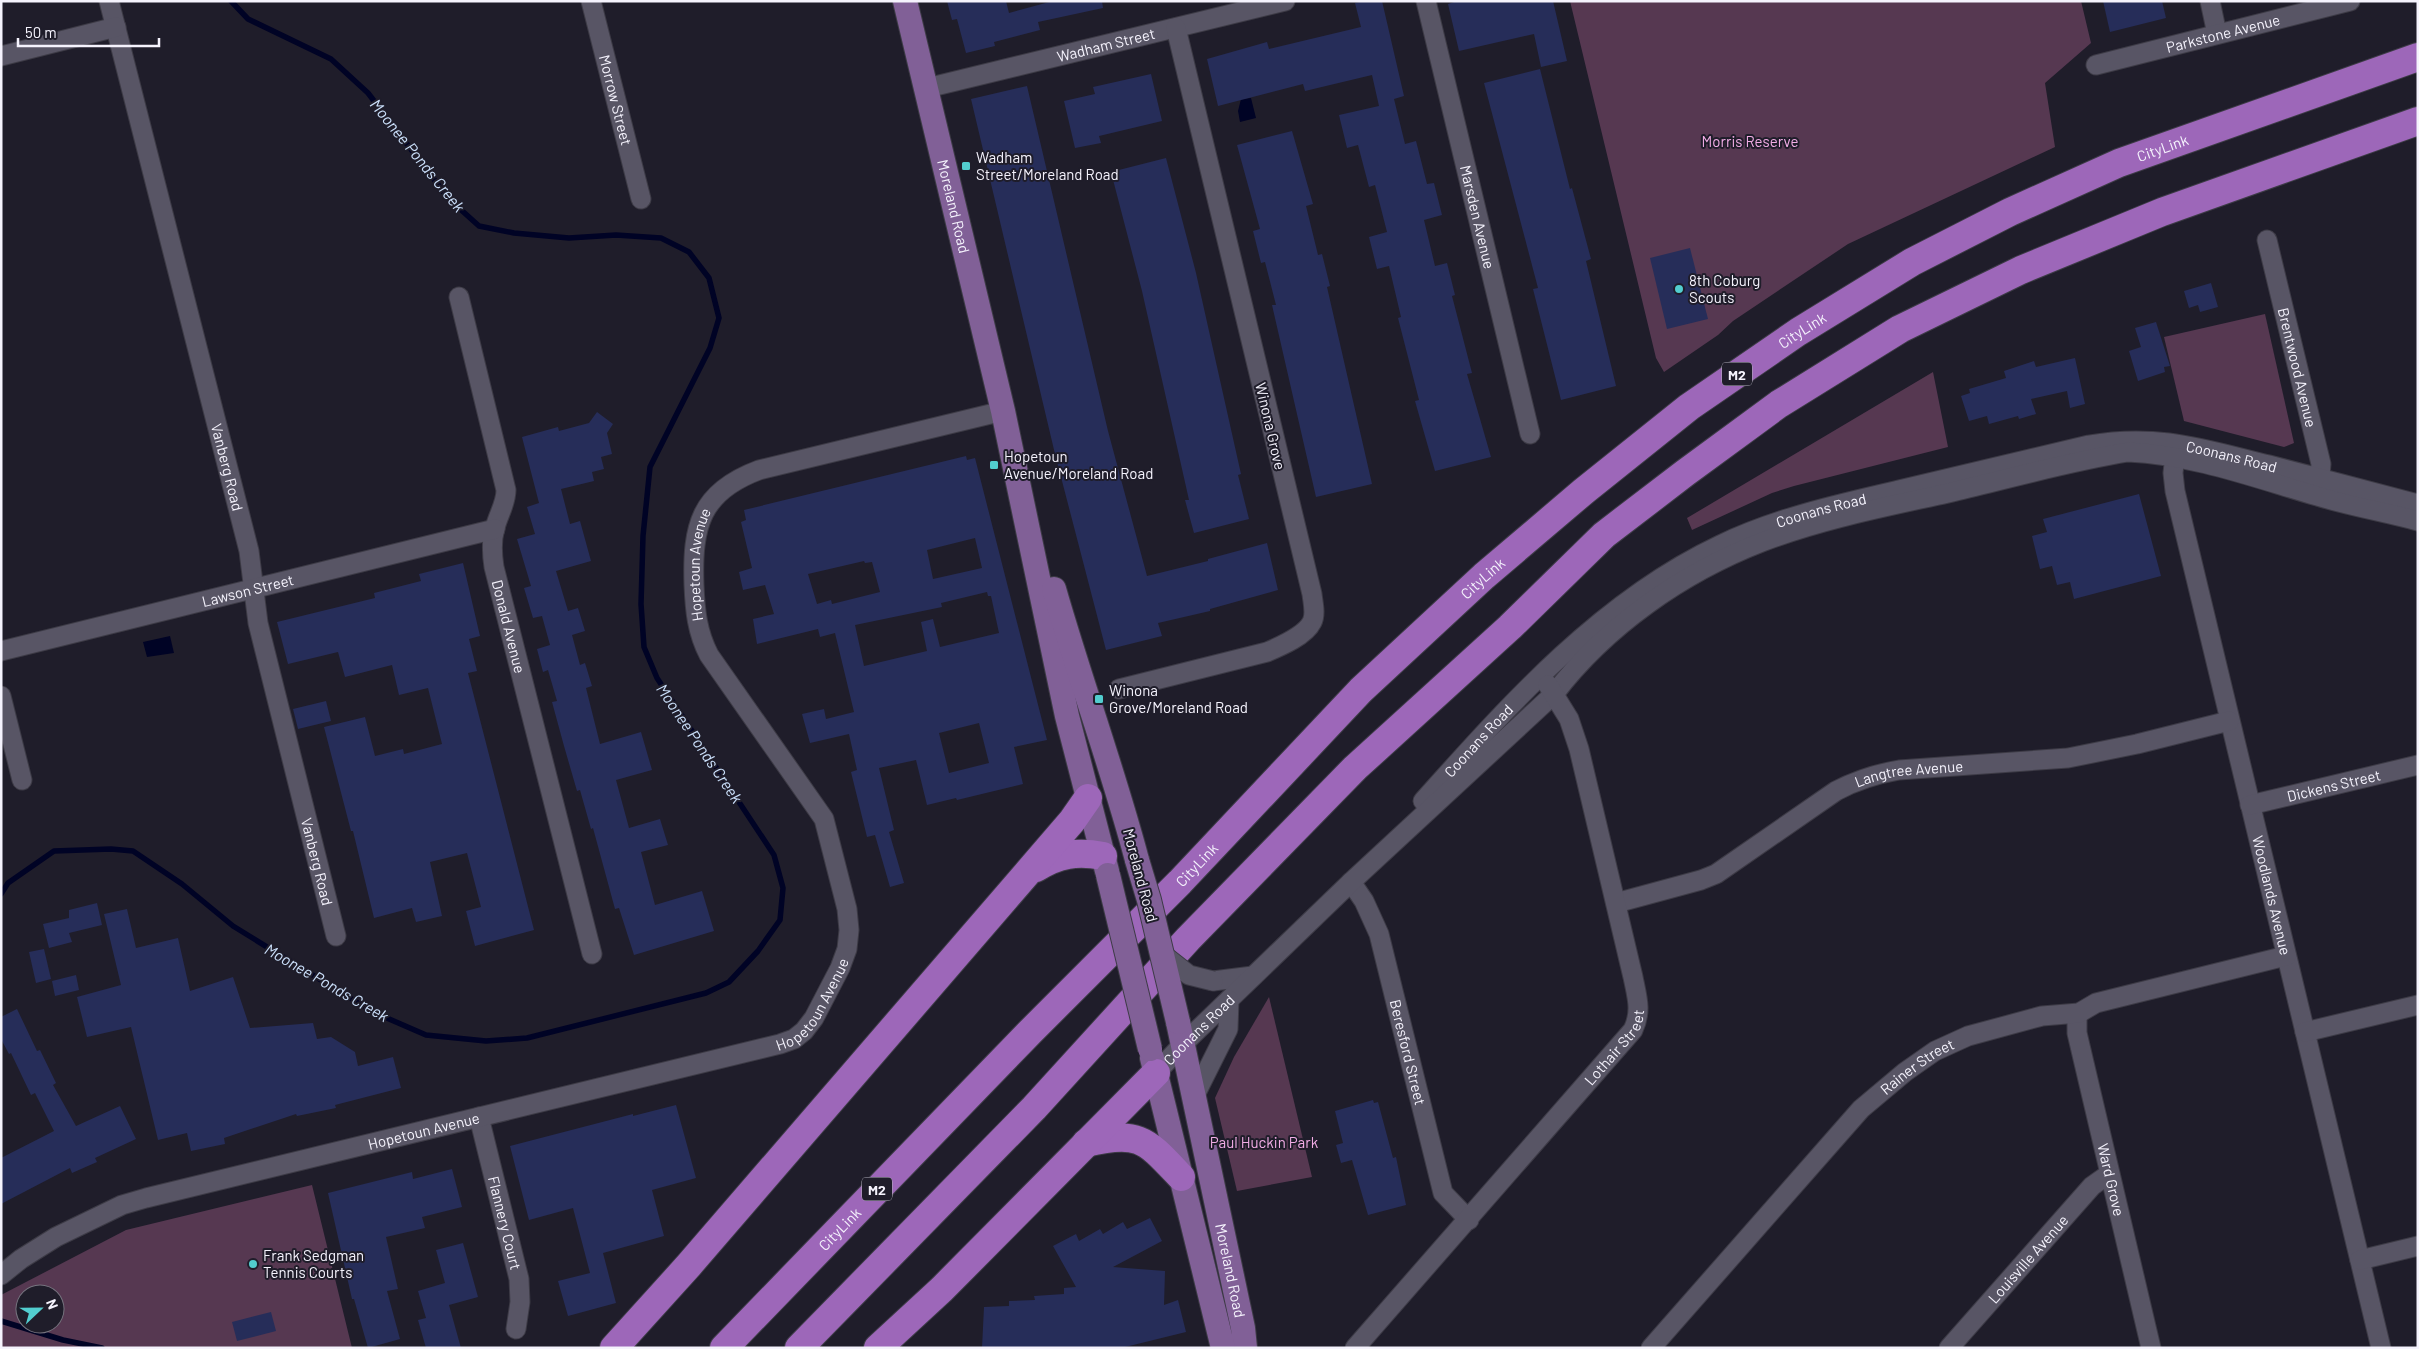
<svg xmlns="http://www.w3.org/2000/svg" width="2419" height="1349" font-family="Barlow,sans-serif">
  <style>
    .green { fill: #563851; fill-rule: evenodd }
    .water { fill: #000325 }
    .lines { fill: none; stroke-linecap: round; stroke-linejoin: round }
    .stream { stroke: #000325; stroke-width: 5.5 }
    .building { fill: #262d59; fill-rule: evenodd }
    .minor-casing { stroke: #3d3b46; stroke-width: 21 }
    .major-casing { stroke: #3d3b46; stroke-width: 26 }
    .highway-casing { stroke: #3d3b46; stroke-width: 30 }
    .minor { stroke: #585565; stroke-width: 19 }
    .major { stroke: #816097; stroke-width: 24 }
    .highway { stroke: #9d67b9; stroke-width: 28 }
    .minor-bridge-casing { stroke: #3d3b46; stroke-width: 21; stroke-linecap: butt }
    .major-bridge-casing { stroke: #3d3b46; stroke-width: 26; stroke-linecap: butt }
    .minor-bridge { stroke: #585565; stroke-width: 19 }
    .major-bridge { stroke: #816097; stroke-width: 24 }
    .poi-dot { fill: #52cdcf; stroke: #1f1d2a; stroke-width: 2 }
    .labels { text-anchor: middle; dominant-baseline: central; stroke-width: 4; stroke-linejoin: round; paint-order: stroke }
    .shield { fill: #1f1d2a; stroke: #b5b3be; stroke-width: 1 }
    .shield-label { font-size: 14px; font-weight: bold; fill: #f5f3fd }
    .street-label { font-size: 15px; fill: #f5f3fd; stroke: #1f1d2a }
    .park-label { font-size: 15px; fill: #f2ade6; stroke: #1f1d2a }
    .poi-label { font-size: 15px; fill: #f5f3fd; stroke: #1f1d2a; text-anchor: start }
    .water-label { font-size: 16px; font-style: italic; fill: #cce1fc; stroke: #1f1d2a }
  </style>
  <rect width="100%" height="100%" fill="#1f1d2a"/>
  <g class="green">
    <path d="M1570,1H2081L2091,43L2045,83L2055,147L1848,244L1733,321L1718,335L1664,372L1656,358Z"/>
    <path d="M2265,314L2294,443L2284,447L2184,421L2164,337Z"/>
    <path d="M1933,372L1948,447L1794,486L1772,493L1692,530L1687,518Z"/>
    <path d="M1269,997L1312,1177L1237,1191L1215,1098L1234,1057Z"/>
    <path d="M312,1185L352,1348H1V1295L126,1230ZM25,1294H55V1324H25Z"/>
  </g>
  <g class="water">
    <path d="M1251,98L1256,118L1240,122L1238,111L1241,99Z"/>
    <path d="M170,636L174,653L147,657L143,642Z"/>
  </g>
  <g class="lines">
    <g class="stream">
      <path d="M1,894L8,883L54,851L111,849L133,851L182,884L233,926L373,1012L426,1035L486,1041L527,1038L706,993L729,982L758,951L780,920L783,888L774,855L657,678L644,647L641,604L643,536L650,467L710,348L719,318L709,278L689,252L661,238L616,235L569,238L514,233L479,226L449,199L368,93L331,59L248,19L231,1"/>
      <path d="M1,1321L63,1340L102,1348"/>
    </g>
  </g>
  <g class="building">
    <path d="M947,1H1006L1009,13L1053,1H1102L1103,8L1038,22L1040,30L994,42L995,46L966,53L957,19L952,20Z"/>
    <path d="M1364,1H1382L1404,96L1394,99L1405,144L1416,141L1427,184L1434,183L1442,215L1424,220L1435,266L1447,263L1455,295L1452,296L1472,373L1467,374L1491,457L1435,471L1415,401L1419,400L1398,318L1401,317L1389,266L1377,269L1369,237L1387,232L1375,185L1369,187L1358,145L1347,148L1339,115L1379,106L1372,75L1305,91L1303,84L1218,106L1207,59L1267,42L1269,49L1361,27L1355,3Z"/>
    <path d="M1457,1H1553L1567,61L1541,67L1534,34L1459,51L1448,4Z"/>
    <path d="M2103,1H2162L2166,18L2110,32Z"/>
    <path d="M1540,69L1570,189L1572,188L1591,259L1586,261L1616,386L1561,400L1533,289L1538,288L1484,83Z"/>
    <path d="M1151,74L1162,121L1099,136L1101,143L1075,148L1064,101L1095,94L1093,87Z"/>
    <path d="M1027,86L1108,431L1147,576L1208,561V559L1267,543L1278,590L1210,609V611L1158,623L1162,636L1106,650L1055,454L971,99Z"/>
    <path d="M1292,131L1313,204L1306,206L1318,255L1322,254L1330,286L1327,287L1372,484L1316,497L1272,305H1276L1265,262L1261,263L1253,231L1260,229L1237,145Z"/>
    <path d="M1166,158L1196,273L1241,474L1238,475L1249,519L1194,533L1185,500H1189L1142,291L1111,172Z"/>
    <path d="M1690,248L1708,319L1667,329L1650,258Z"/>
    <path d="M2211,283L2218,307L2200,312L2198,305L2189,308L2184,291Z"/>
    <path d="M2156,322L2170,366L2164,367L2165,372L2138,381L2129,351L2141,347L2135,328Z"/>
    <path d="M2075,358L2085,404L2070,408L2067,391L2031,399L2036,414L2019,419L2018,416L1989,424L1987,416L1969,421L1961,396L1970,393L1969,389L2006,378L2004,371L2034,361L2036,367Z"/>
    <path d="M597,412L613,424L607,433L612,454L601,457L604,469L592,472L594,481L561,489L570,524L580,521L591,561L556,571L568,611L578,608L585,631L572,635L580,665L585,663L592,686L586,688L600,744L641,732L652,770L616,780L629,828L660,819L668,845L641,852L655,905L702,891L714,931L634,955L619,908L615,909L593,828L591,829L580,790L577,791L564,746L552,702L557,701L548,670L543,672L537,649L550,645L542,616L533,618L524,588L531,586L517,539L535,534L527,507L539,503L522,437L558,427L559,431L589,423Z"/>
    <path d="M966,456L967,460L975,458L1047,740L1014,747L1023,784L957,800L956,798L927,805L916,760L879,768L894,830L889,832L904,883L890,887L875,835L867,837L851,772L857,770L849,734L810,743L802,714L824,709L826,719L854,712L835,633L820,637L818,629L757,644L753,619L774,614L765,585L743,590L739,572L752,568L741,522L746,520L744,510ZM975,538L982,568L933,579L927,550ZM864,561L865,563L872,562L880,592L832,604L831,600L817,604L808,574ZM987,592L988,596H991L999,633L940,647L933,619L921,622L927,651L864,666L855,625L942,607L941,603ZM979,723L989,763L949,773L939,733Z"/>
    <path d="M2139,494L2161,576L2074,599L2070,582L2057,585L2052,566L2040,569L2032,536L2047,532L2043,519Z"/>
    <path d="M463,563L480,636L469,639L477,671L468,673L534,930L475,946L466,911L481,907L467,853L430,862L442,916L416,922L412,908L374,918L353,831H351L324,727L365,717L375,756L403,749L404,754L442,744L428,688L399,695L392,665L345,677L338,652L288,664L277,622L375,598L374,593L421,581L419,574Z"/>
    <path d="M326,701L331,721L298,729L293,709Z"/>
    <path d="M97,903L102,925L69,933L72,942L49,948L43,924L69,918V910Z"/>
    <path d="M127,909L136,948L178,938L190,991L233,977L250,1028L313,1023L317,1039L331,1037L355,1052L358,1066L393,1057L401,1088L335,1105L336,1108L297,1116L296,1114L224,1138L225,1144L191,1151L187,1133L158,1140L131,1027L87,1037L77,997L121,985L104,914Z"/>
    <path d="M44,949L51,979L36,983L29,952Z"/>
    <path d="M76,975L79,990L55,996L52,981Z"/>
    <path d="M17,1009L37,1051L40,1050L56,1083L53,1085L76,1126L120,1106L136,1139L95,1158L97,1162L72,1173L70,1168L1,1204V1158L54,1131L35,1093L31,1095L11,1053L9,1054L1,1039V1017Z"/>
    <path d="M1373,1100L1374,1103L1378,1102L1393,1158L1396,1157L1406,1205L1368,1215L1352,1160L1341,1163L1336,1145L1343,1143L1335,1111Z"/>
    <path d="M676,1105L696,1178L652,1190L664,1236L603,1253L616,1303L568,1316L558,1281L590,1273L573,1208L529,1220L510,1146L633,1114V1116Z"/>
    <path d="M452,1169L462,1207L422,1217L425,1228L386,1237L398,1289L387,1291L400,1339L368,1348L354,1299H352L328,1193L412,1172L413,1179Z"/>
    <path d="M1150,1218L1162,1241L1113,1267L1165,1271L1164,1305L1178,1300L1186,1332L1121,1348H982L984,1307L1009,1306V1301L1035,1300L1034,1296L1064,1294V1288L1076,1287L1053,1246L1076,1234L1079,1241L1100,1229L1103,1234L1123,1222L1127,1229Z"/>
    <path d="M463,1243L478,1297L449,1305L461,1348H426L418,1320L426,1318L418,1291L445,1283L436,1250Z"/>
    <path d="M271,1312L276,1331L237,1341L232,1322Z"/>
  </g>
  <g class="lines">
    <defs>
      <g id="minor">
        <path id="s1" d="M109,1L249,551L258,623L336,936"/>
        <path id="s2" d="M591,1L641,199"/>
        <path id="s3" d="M1426,1L1530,434"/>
        <path d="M2210,1L2217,34"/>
        <path d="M1,56L116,27"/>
        <path id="s4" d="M2096,65L2350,1"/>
        <path id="s5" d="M927,88L1285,1"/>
        <path id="s6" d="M2267,240L2321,464L2319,487"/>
        <path id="s7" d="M459,297L506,490C506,504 498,515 495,528C491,541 492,554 494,567L592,954"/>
        <path id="s8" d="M2176,446L2173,473L2175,491L2381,1348"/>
        <path id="s9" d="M1,651L495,529"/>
        <path d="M1119,689L1267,652C1281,646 1305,636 1312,622C1316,614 1313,603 1312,594L1176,28"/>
        <path d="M1,696L22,780"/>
        <path id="s10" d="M1423,801C1509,705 1601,601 1720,545C1776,518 1838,504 1899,490C1962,475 2025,460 2089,445C2158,433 2203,449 2269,465C2319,478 2368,491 2418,504"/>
        <path id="s11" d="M2250,805L2418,765"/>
        <path id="s12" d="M1351,882L1364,901L1379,934L1443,1193L1469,1220"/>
        <path id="s13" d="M1616,903L1701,880L1716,874L1836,791C1857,780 1876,774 1899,770L2068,758L2137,744L2229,721"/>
        <path d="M1213,981L1253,976"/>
        <path id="s14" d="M2079,1013L2077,1018V1033L2151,1348"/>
        <path d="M2305,1032L2418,1005"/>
        <path id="s15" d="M1156,1073L1183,1044L1351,882L1554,694C1606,626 1682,573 1762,542C1822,519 1885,507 1948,493C2007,479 2067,462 2128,452C2194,455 2255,478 2317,496C2350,506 2384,512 2418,521"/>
        <path d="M1194,1097L1228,1029L1229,1000"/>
        <path id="s16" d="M479,1117L519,1279L520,1302L516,1329"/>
        <path d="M2360,1260L2418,1246"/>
        <path id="s17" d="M1,1275L21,1259L56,1237L122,1205L146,1198L780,1044L794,1039L804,1031L814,1018L840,968L847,949L849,930L847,909L824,819L709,655C697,632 695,610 694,585C692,526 700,492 759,470L1003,411"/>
        <path id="s18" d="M1355,1348L1633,1030C1642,1011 1637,997 1633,977L1579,749L1569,719L1548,685"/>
        <path id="s19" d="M1651,1348L1861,1109L1905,1072L1935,1051L1968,1036L2042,1016L2079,1013L2096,1003L2286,956"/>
        <path id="s20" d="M1949,1348L2092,1186L2109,1174"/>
      </g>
      <g id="major">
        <path id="s21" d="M905,1L1003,411L1067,716L1107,871"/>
        <path d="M1054,589C1080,680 1113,769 1137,860"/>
        <path id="s22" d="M1178,1022L1243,1328L1245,1348"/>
        <path d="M1152,1058L1223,1348"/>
      </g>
      <g id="highway">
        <path d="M1036,868C1058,854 1077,851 1103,856"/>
        <path d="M1086,1143C1140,1130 1146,1140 1181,1177"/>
        <path d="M614,1348L689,1265L1072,821L1088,798"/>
        <path id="s23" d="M724,1348L1031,1031L1180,882L1361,690L1484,576L1584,491L1689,407L1798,332L1912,262L2010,212L2119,163L2418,57"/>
        <path d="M799,1348L1034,1108L1188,939L1355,768L1510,627L1604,535L1685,473L1779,404L1900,329L2021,270L2162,212L2418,121"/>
        <path d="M878,1348L942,1289L1156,1073"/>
      </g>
    </defs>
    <use href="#minor" class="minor-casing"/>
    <use href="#major" class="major-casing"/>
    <use href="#highway" class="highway-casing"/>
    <use href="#minor" class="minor"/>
    <use href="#major" class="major"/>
    <use href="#highway" class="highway"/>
    <defs>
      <path id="minor-bridge" d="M1161,953L1189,975L1213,981"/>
      <g id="major-bridge">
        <path d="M1137,860L1149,900L1178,1022"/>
        <path d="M1108,875L1150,1049"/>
      </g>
    </defs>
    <use href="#minor-bridge" class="minor-bridge-casing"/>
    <use href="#major-bridge" class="major-bridge-casing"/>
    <use href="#minor-bridge" class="minor-bridge"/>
    <use href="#major-bridge" class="major-bridge"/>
  </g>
  <g class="poi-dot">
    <rect x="961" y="161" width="10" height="10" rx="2.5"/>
    <circle cx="1679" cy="289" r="5"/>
    <rect x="989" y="460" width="10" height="10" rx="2.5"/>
    <rect x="1094" y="694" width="10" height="10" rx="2.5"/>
    <circle cx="253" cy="1264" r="5"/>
  </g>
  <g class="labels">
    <g class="shield">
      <rect x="1722" y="362.5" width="30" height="23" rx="4"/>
      <rect x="862" y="1177.5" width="30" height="23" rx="4"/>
    </g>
    <g class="shield-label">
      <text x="1737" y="374">M2</text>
      <text x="877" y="1189">M2</text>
    </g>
    <g class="street-label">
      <text stroke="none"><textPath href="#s4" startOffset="131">Parkstone Avenue</textPath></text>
      <text stroke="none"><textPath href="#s5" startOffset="184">Wadham Street</textPath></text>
      <text stroke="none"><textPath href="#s2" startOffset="102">Morrow Street</textPath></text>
      <text stroke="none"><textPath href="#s23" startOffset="1891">CityLink</textPath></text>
      <text stroke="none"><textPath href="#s21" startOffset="211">Moreland Road</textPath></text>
      <text stroke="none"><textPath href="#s3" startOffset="222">Marsden Avenue</textPath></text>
      <text stroke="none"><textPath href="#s23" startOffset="1486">CityLink</textPath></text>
      <text stroke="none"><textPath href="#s6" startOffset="131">Brentwood Avenue</textPath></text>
      <text transform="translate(1271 426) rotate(77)">Winona Grove</text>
      <text stroke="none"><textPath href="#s10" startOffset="922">Coonans Road</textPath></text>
      <text stroke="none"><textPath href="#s1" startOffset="481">Vanberg Road</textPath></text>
      <text stroke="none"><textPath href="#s10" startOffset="502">Coonans Road</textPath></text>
      <text stroke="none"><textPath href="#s17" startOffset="1365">Hopetoun Avenue</textPath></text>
      <text stroke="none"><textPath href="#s23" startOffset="1081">CityLink</textPath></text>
      <text stroke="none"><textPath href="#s9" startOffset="254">Lawson Street</textPath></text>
      <text stroke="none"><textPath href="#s7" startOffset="339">Donald Avenue</textPath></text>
      <text stroke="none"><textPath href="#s10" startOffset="82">Coonans Road</textPath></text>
      <text stroke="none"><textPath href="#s13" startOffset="326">Langtree Avenue</textPath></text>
      <text stroke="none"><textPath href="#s11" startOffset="86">Dickens Street</textPath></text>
      <text stroke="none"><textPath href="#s1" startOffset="886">Vanberg Road</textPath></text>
      <text stroke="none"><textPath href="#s23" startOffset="676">CityLink</textPath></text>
      <text transform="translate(1141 875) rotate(75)">Moreland Road</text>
      <text stroke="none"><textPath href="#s8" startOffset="461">Woodlands Avenue</textPath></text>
      <text stroke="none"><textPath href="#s17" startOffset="871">Hopetoun Avenue</textPath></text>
      <text stroke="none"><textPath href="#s15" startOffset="61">Coonans Road</textPath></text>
      <text stroke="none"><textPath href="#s18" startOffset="398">Lothair Street</textPath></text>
      <text stroke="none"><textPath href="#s12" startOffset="181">Beresford Street</textPath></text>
      <text stroke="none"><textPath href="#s19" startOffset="389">Rainer Street</textPath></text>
      <text stroke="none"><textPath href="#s17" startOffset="451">Hopetoun Avenue</textPath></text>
      <text stroke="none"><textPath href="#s14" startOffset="171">Ward Grove</textPath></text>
      <text stroke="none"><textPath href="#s16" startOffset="109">Flannery Court</textPath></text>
      <text stroke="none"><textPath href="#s23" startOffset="166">CityLink</textPath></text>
      <text stroke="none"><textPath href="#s20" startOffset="119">Louisville Avenue</textPath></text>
      <text stroke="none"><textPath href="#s22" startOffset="254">Moreland Road</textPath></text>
    </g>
    <g class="park-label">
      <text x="1750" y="141">Morris Reserve</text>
      <text x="1264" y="1142">Paul Huckin Park</text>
    </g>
    <g class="poi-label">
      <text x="976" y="157">Wadham<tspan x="976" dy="17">Street/Moreland Road</tspan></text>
      <text x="1689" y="280">8th Coburg<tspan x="1689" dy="17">Scouts</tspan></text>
      <text x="1004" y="456">Hopetoun<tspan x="1004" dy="17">Avenue/Moreland Road</tspan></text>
      <text x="1109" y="690">Winona<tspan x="1109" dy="17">Grove/Moreland Road</tspan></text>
      <text x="263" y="1255">Frank Sedgman<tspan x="263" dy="17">Tennis Courts</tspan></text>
    </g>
    <g class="water-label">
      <text transform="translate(418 155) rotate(51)">Moonee Ponds Creek</text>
      <text transform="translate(700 743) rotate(56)">Moonee Ponds Creek</text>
      <text transform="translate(327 982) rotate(30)">Moonee Ponds Creek</text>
    </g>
  </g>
  <rect width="2419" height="1349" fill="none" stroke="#f5f3fd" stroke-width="5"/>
  <g transform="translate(40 1309) rotate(68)"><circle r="24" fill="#1f1d2a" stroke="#75737e"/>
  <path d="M0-4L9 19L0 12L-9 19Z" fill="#52cdcf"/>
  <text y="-8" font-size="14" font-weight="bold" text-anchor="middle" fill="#f5f3fd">N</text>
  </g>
  <path d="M18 38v8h141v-8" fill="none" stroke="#f5f3fd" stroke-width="2.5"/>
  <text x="25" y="38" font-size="15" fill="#f5f3fd" stroke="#1f1d2a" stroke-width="4" paint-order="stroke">50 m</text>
</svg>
